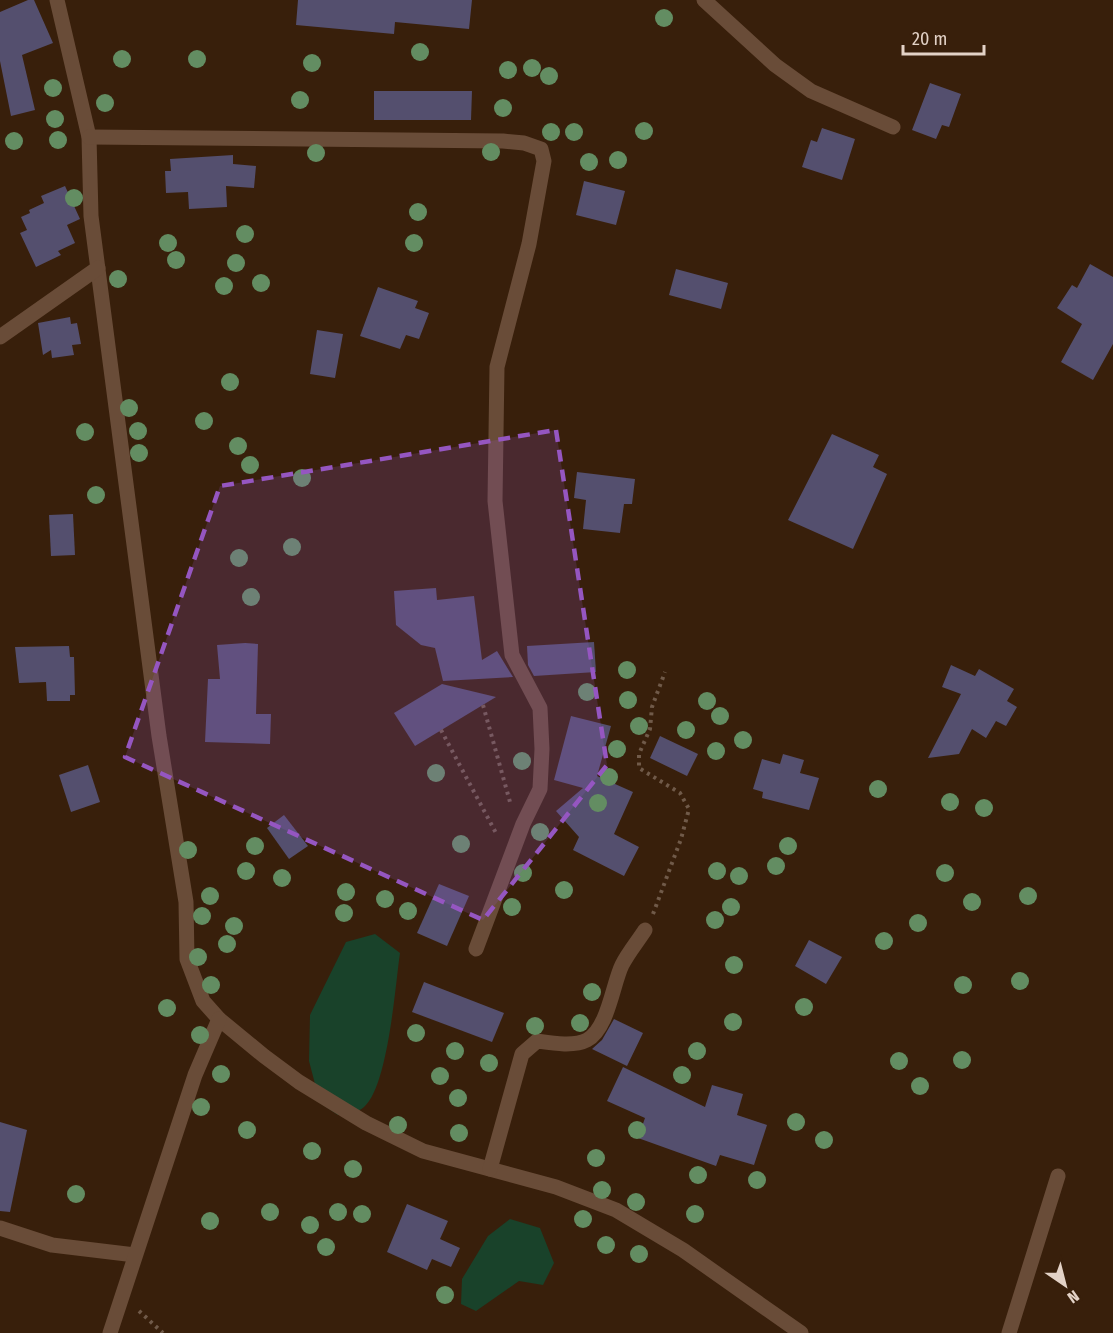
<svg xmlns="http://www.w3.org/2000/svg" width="1113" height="1333" font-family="'Fira Sans Condensed',sans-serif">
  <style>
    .green { fill: #19422a }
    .building { fill: #544f6e }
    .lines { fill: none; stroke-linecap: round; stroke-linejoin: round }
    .path { stroke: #705a49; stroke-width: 4; stroke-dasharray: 3 4.5; stroke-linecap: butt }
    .minor { stroke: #694c38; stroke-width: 15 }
    .tree { fill: #638d62 }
    .marked { fill: #9556c1; fill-opacity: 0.2; stroke: #9556c1; stroke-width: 4.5; stroke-dasharray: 12 8; stroke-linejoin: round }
  </style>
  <rect width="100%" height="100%" fill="#381f0b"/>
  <g class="green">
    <path d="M375,934L400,953C395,988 388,1086 364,1107C358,1113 346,1113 338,1115L320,1103L309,1061L310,1015L346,942Z"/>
    <path d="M510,1219L540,1228L554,1263L543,1285L519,1281L476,1311L461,1304L462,1279L488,1236Z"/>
  </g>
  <g class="building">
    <path d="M28,0H34L53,43L22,55L35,110L11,116L0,61V12Z"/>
    <path d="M298,0H472L469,29L395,22L394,34L296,25Z"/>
    <path d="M930,83L961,94L949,127L942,125L936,139L912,130Z"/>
    <path d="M374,91H472L471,120H374Z"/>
    <path d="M822,128L855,139L842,180L802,167L811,140L817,142Z"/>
    <path d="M233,155V164L256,166L254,188L226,186L227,207L189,209L188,192L166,193L165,171H171L170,159Z"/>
    <path d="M584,181L625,191L616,225L576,215Z"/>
    <path d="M65,186L80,219L67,225L75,243L58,251L61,255L36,267L20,233L27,230L21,217L30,213L29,210L44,203L41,196Z"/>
    <path d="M1090,264L1113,277V344L1093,380L1061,362L1082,324L1057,308L1072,285L1077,288Z"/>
    <path d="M676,269L728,283L721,309L669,295Z"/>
    <path d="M378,287L418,301L415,308L429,313L419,339L406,335L400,349L360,336Z"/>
    <path d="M70,317L71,324L77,323L81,344L72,345L74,355L52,358L51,350L43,355L38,323Z"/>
    <path d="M317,330L343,334L335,378L310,374Z"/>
    <path d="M832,434L879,455L873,467L887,474L853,549L788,520Z"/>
    <path d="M577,472L635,479L632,504H624L620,533L583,529L586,500L574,498Z"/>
    <path d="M73,514L75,555L51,556L49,515Z"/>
    <path d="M436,588L437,600L474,596L482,660L497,651L513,677L443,681L435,648L421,645L396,625L394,591Z"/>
    <path d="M594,642L596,672L534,676L528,665L527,646Z"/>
    <path d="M245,643L258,644L256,714H271L270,744L205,742L208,679H220L217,645Z"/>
    <path d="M69,646L70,657H74L75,695H70V701H47L46,682L19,683L15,647Z"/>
    <path d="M951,665L975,676L979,669L1014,689L1007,701L1017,707L1006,726L996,721L986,738L972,729L959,754L928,758L961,694L942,687Z"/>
    <path d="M442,684L496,697L415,746L394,713Z"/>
    <path d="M571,716L611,726L597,776L633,792L614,834L639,847L624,876L573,850L579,837L556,811L583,788L554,780Z"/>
    <path d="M660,736L698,754L687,776L650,758Z"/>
    <path d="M783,754L804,760L800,773L819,778L809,810L762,798L763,792L753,789L762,759L780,764Z"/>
    <path d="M88,765L100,802L71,812L59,775Z"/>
    <path d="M284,815L308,846L289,859L267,828Z"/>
    <path d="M439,884L469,896L447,946L417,933Z"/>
    <path d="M809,940L842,957L826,984L795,966Z"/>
    <path d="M424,982L504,1013L492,1042L412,1012Z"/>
    <path d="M614,1019L643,1033L627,1066L592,1049L602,1040Z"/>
    <path d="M623,1067L705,1107L712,1085L743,1094L737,1115L767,1125L754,1165L720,1155L716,1166L638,1138L645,1118L607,1101Z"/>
    <path d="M0,1122L27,1130L10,1212L0,1211Z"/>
    <path d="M407,1204L448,1221L440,1239L460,1248L451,1267L432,1259L427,1270L387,1252Z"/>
  </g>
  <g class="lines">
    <g class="path">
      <path d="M483,705L510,802"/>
      <path d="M441,730L497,835"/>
      <path d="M653,914L681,839L689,809L680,793L639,768V754L650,729L652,707L665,672"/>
      <path d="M139,1311L163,1333"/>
    </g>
    <g class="minor">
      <path d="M57,0L89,137L91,216L159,736L186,902L187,959L203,1001L219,1019L264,1056L299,1082L366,1123L423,1151L556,1187L616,1210L683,1250L801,1333"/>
      <path d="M704,0L775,65L811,91L893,127"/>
      <path d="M89,137L503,141L524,143L541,149L544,161L529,244L497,367L495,501L512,655L540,708L542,749L540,789L523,824L476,949"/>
      <path d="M0,337L98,268"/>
      <path d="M490,1169L522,1054L537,1041C551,1043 574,1047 587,1040C608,1029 613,983 622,965C628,953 638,941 645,930"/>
      <path d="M0,1228L52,1245L135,1255"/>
      <path d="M110,1333L195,1075L219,1019"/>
      <path d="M1009,1333L1058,1176"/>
    </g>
  </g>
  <g class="tree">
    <circle cx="664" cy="18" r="9"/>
    <circle cx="420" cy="52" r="9"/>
    <circle cx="122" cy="59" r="9"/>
    <circle cx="197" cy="59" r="9"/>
    <circle cx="312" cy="63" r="9"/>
    <circle cx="532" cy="68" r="9"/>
    <circle cx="508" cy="70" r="9"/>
    <circle cx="549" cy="76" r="9"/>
    <circle cx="53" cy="88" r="9"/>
    <circle cx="300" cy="100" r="9"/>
    <circle cx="105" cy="103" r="9"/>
    <circle cx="503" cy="108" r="9"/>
    <circle cx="55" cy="119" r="9"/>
    <circle cx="644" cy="131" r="9"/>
    <circle cx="551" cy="132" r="9"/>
    <circle cx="574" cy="132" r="9"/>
    <circle cx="58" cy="140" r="9"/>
    <circle cx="14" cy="141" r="9"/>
    <circle cx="491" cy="152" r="9"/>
    <circle cx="316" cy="153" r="9"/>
    <circle cx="618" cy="160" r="9"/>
    <circle cx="589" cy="162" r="9"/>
    <circle cx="74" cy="198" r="9"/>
    <circle cx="418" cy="212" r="9"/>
    <circle cx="245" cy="234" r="9"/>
    <circle cx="168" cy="243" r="9"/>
    <circle cx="414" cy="243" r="9"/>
    <circle cx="176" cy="260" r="9"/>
    <circle cx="236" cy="263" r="9"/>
    <circle cx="118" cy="279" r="9"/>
    <circle cx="261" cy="283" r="9"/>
    <circle cx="224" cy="286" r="9"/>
    <circle cx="230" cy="382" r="9"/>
    <circle cx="129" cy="408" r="9"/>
    <circle cx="204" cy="421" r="9"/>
    <circle cx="138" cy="431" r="9"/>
    <circle cx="85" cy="432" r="9"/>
    <circle cx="238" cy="446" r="9"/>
    <circle cx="139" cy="453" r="9"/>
    <circle cx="250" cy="465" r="9"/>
    <circle cx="302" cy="478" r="9"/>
    <circle cx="96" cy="495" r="9"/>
    <circle cx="292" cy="547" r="9"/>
    <circle cx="239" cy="558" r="9"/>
    <circle cx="251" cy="597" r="9"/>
    <circle cx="627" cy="670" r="9"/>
    <circle cx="587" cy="692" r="9"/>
    <circle cx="628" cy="700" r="9"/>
    <circle cx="707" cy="701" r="9"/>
    <circle cx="720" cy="716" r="9"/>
    <circle cx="639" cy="726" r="9"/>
    <circle cx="686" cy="730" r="9"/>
    <circle cx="743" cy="740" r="9"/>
    <circle cx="617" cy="749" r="9"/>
    <circle cx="716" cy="751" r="9"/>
    <circle cx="522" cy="761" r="9"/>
    <circle cx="436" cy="773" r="9"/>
    <circle cx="609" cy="777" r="9"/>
    <circle cx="878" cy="789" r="9"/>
    <circle cx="950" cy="802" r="9"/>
    <circle cx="598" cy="803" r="9"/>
    <circle cx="984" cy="808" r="9"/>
    <circle cx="540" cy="832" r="9"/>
    <circle cx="461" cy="844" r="9"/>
    <circle cx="255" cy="846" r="9"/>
    <circle cx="788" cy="846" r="9"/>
    <circle cx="188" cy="850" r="9"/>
    <circle cx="776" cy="866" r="9"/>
    <circle cx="246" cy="871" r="9"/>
    <circle cx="717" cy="871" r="9"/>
    <circle cx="523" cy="873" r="9"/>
    <circle cx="945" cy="873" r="9"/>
    <circle cx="739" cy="876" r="9"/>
    <circle cx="282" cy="878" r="9"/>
    <circle cx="564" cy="890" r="9"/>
    <circle cx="346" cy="892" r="9"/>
    <circle cx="210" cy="896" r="9"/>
    <circle cx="1028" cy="896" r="9"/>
    <circle cx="385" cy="899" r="9"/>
    <circle cx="972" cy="902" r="9"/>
    <circle cx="512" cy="907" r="9"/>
    <circle cx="731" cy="907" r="9"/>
    <circle cx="408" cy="911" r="9"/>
    <circle cx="344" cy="913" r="9"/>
    <circle cx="202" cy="916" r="9"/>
    <circle cx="715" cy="920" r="9"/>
    <circle cx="918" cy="923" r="9"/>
    <circle cx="234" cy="926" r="9"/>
    <circle cx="884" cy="941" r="9"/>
    <circle cx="227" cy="944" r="9"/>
    <circle cx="198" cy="957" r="9"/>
    <circle cx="734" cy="965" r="9"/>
    <circle cx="1020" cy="981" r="9"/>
    <circle cx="211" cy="985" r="9"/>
    <circle cx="963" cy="985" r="9"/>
    <circle cx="592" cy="992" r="9"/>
    <circle cx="804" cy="1007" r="9"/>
    <circle cx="167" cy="1008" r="9"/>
    <circle cx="733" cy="1022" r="9"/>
    <circle cx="580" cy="1023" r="9"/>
    <circle cx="535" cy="1026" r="9"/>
    <circle cx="416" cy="1033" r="9"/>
    <circle cx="200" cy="1035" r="9"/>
    <circle cx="455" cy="1051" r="9"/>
    <circle cx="697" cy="1051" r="9"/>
    <circle cx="962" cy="1060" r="9"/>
    <circle cx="899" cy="1061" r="9"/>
    <circle cx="489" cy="1063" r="9"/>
    <circle cx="221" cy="1074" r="9"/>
    <circle cx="682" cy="1075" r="9"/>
    <circle cx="440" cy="1076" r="9"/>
    <circle cx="920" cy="1086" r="9"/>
    <circle cx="458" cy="1098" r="9"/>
    <circle cx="201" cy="1107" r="9"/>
    <circle cx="796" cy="1122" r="9"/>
    <circle cx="398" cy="1125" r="9"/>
    <circle cx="247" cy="1130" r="9"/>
    <circle cx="637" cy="1130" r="9"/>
    <circle cx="459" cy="1133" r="9"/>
    <circle cx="824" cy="1140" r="9"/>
    <circle cx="312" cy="1151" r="9"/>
    <circle cx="596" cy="1158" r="9"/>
    <circle cx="353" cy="1169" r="9"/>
    <circle cx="698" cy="1175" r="9"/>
    <circle cx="757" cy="1180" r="9"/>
    <circle cx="602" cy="1190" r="9"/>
    <circle cx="76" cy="1194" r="9"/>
    <circle cx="636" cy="1202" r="9"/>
    <circle cx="270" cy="1212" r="9"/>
    <circle cx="338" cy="1212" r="9"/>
    <circle cx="362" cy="1214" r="9"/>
    <circle cx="695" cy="1214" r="9"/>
    <circle cx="583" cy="1219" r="9"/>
    <circle cx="210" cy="1221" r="9"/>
    <circle cx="310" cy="1225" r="9"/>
    <circle cx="606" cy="1245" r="9"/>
    <circle cx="326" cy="1247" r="9"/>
    <circle cx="639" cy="1254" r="9"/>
    <circle cx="445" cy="1295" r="9"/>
  </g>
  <path class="marked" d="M556,430L607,765L483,920L125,757L220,486Z"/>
  <g transform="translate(1065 1285) rotate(145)" stroke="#381f0b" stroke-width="4.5" paint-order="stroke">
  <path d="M0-4.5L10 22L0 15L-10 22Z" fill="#e3d2c7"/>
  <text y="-9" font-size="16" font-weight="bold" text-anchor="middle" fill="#e3d2c7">N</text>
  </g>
  <path d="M903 45v9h81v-9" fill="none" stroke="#e3d2c7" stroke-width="3"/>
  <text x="912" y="45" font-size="18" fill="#e3d2c7" stroke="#381f0b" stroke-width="4.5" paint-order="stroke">20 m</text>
</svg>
